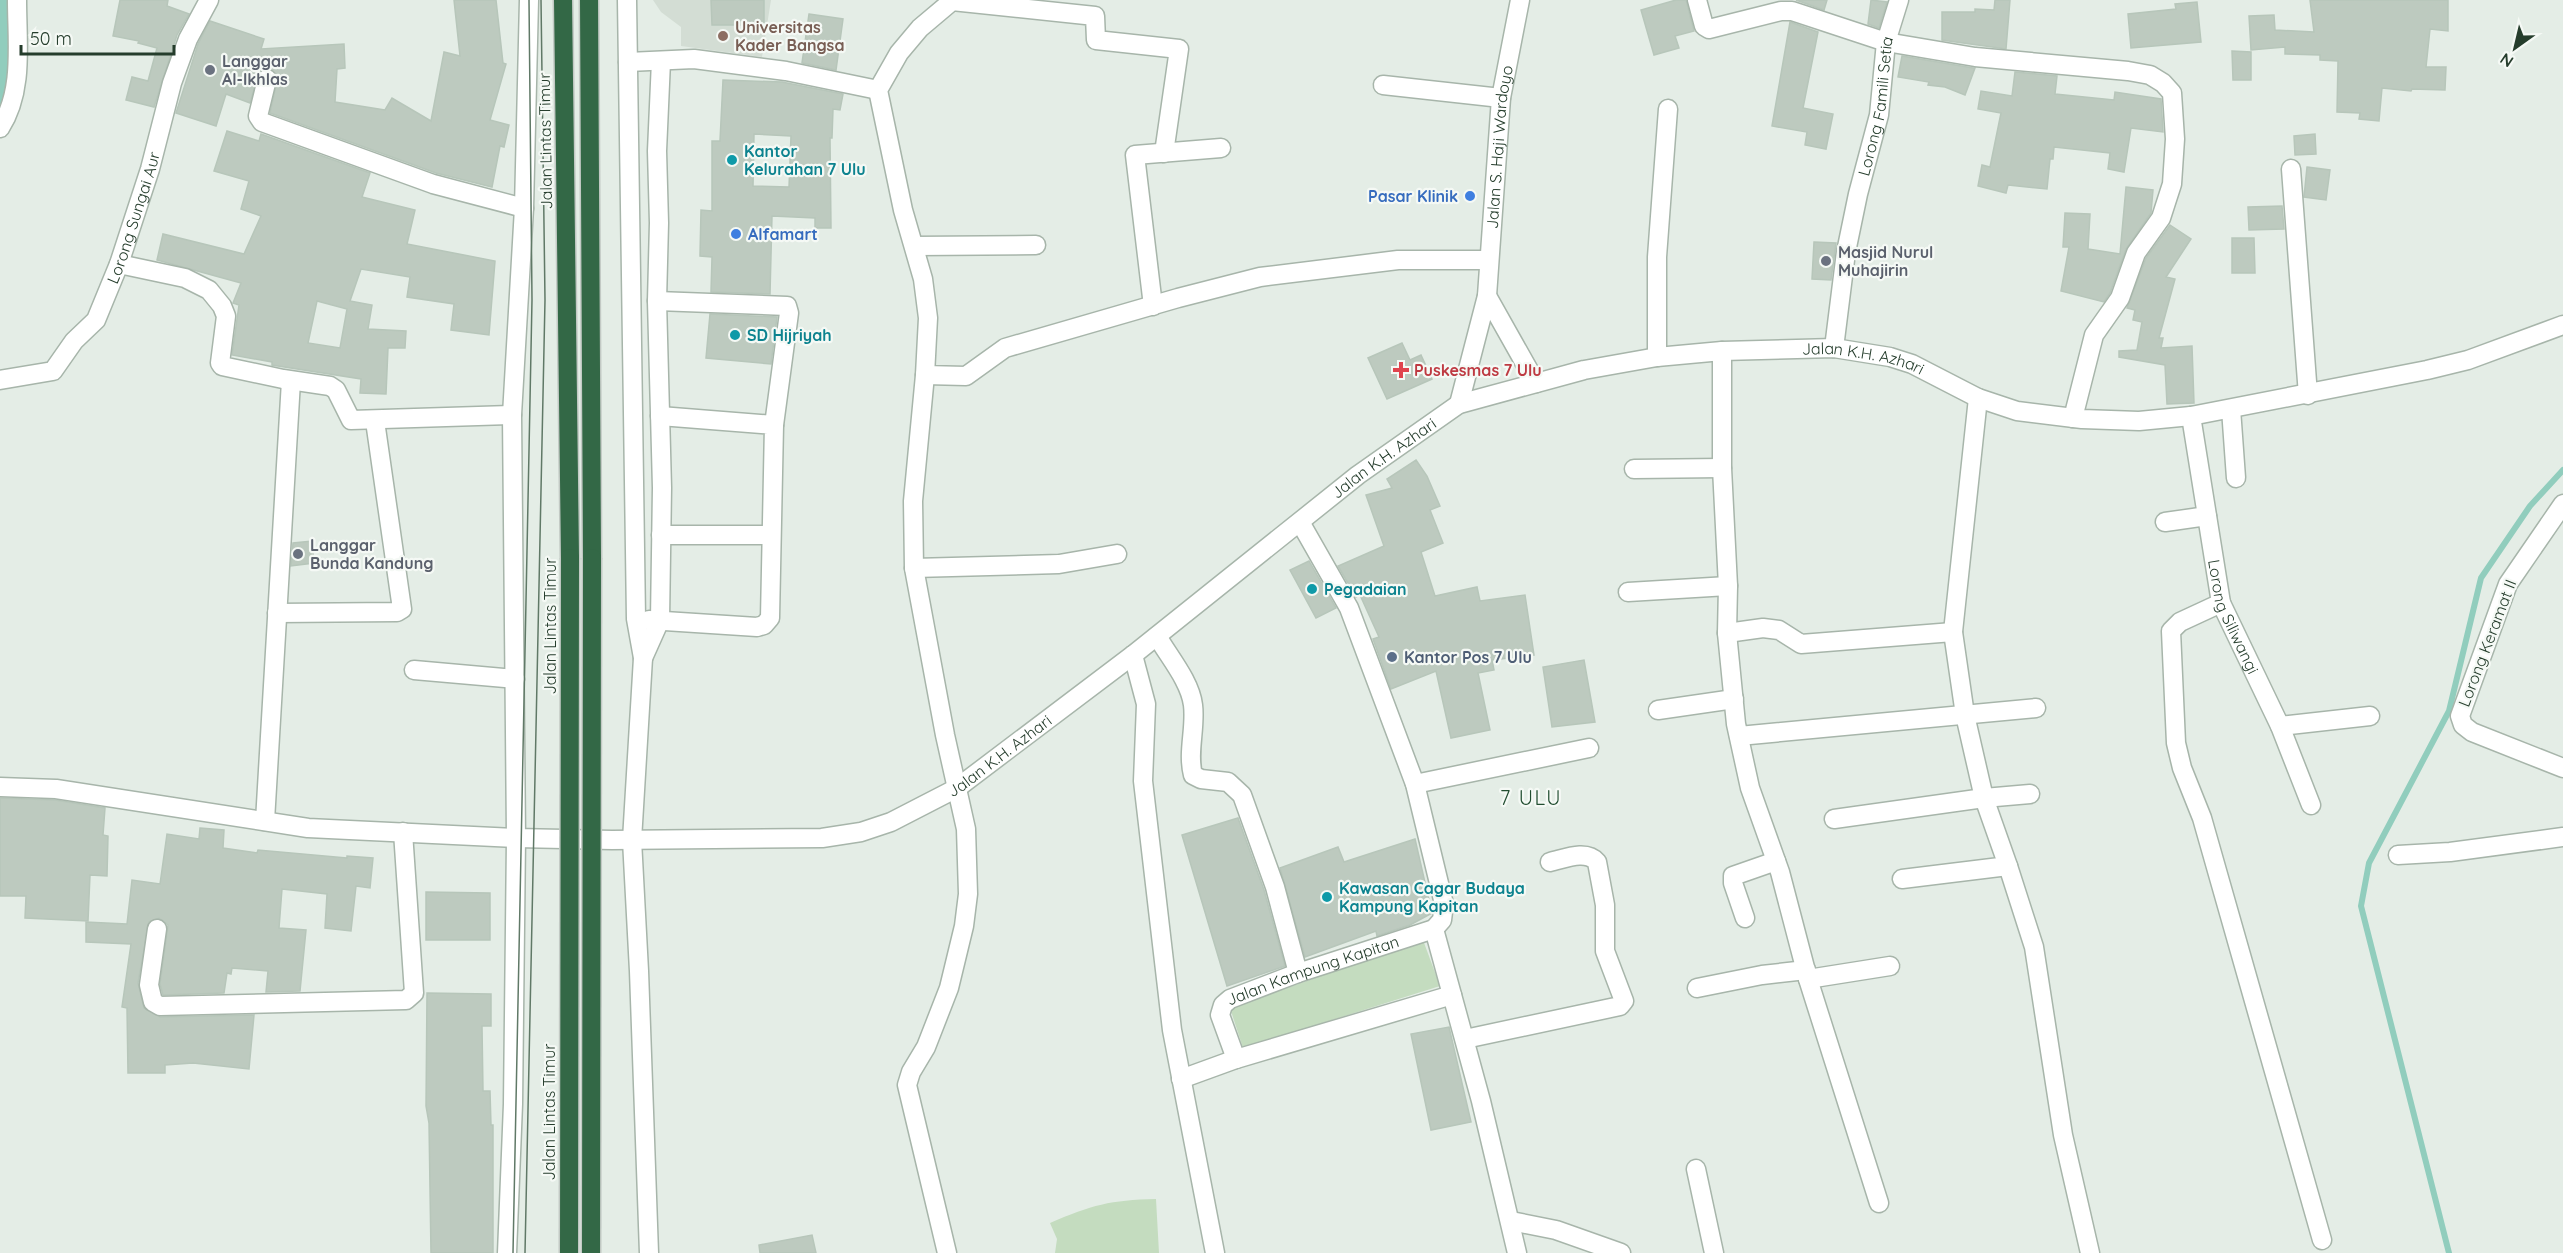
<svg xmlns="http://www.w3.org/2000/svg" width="2563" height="1253" font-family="Quicksand,sans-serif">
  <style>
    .built { fill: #d3ddd4 }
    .green { fill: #c4dcbf }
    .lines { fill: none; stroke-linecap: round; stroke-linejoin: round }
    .stream { stroke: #91cdbd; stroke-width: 6 }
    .river { stroke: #91cdbd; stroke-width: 38 }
    .building { fill: #bdcabf; stroke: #b7c6ba; stroke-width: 1.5; fill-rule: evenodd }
    .minor-casing { stroke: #a7b5aa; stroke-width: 21 }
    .highway-casing { stroke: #c2c9c4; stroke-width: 21 }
    .minor { stroke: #fff; stroke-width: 18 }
    .highway { stroke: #336846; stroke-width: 18 }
    .tram { stroke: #607967; stroke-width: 1.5 }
    .highway-bridge-casing { stroke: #c2c9c4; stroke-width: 21; stroke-linecap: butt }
    .highway-bridge { stroke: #336846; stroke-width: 18 }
    .education-dot { fill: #8d6e63; stroke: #f5f9f5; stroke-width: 2 }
    .worship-dot { fill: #6b7280; stroke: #f5f9f5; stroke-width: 2 }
    .culture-dot { fill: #0f9aa8; stroke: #f5f9f5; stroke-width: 2 }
    .shop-dot { fill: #3f7fe0; stroke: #f5f9f5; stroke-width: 2 }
    .health-dot { fill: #e0444e; stroke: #f5f9f5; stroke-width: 2 }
    .service-dot { fill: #5c6f8a; stroke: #f5f9f5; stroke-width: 2 }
    .labels { text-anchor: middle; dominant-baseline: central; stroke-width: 4.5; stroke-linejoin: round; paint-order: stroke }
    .education-label { font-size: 16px; font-weight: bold; fill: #785e54; stroke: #f5f9f5; text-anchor: start }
    .worship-label { font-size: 16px; font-weight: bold; fill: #5b616d; stroke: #f5f9f5; text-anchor: start }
    .street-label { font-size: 16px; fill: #253d2c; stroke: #f5f9f5 }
    .culture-label { font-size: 16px; font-weight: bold; fill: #0d838f; stroke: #f5f9f5; text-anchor: start }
    .shop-label { font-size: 16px; font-weight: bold; fill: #366cbe; stroke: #f5f9f5; text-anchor: end }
    .health-label { font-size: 16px; font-weight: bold; fill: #be3a42; stroke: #f5f9f5; text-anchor: start }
    .service-label { font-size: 16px; font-weight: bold; fill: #4e5e75; stroke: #f5f9f5; text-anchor: start }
    .quarter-label { font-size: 20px; letter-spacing: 1.5px; fill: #224e31; stroke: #f5f9f5 }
  </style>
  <rect width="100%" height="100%" fill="#e4ede6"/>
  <path class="built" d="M653,0H771L762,57L681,46V27L661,12Z"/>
  <g class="green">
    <path d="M1423,940L1440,986L1243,1048L1230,1008Z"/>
    <path d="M1156,1199L1159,1253H1055L1057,1239L1050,1223C1092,1205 1110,1200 1156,1199Z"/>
  </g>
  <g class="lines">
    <path class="stream" d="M2449,1253L2361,906L2369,863L2449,711L2481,578L2530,506L2563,470"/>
    <path class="river" d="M0,94L4,50L3,0"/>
  </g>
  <g class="building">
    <path d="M120,0H168L167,6L189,14L177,35L154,107L126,100L132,77L148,81L157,48L138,43L139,41L113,36Z"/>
    <path d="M454,0H496L503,63L506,64L490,120L509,125L504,147L500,146L492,187L436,173L270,113L278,76L269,68L259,72L250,103L226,94L216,126L176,113L198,44L210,21L264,39L261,49L344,44L345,68L337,69L335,102L385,110L392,98L431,121L444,52L460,56Z"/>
    <path d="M711,0H764V25H712Z"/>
    <path d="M1676,0H1686L1694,31L1675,36L1679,48L1654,55L1641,10Z"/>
    <path d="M1796,0H1827L1824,10Z"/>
    <path d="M1871,0L1887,2L1879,28L1868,24Z"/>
    <path d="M1995,0H2010L2006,49L1942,40V12H1975V9L1994,10Z"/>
    <path d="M2310,0H2448V31L2430,29L2426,67H2446L2445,90L2412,89L2411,91L2382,88L2379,121L2359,119L2360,113L2337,112L2338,61L2320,60V55L2285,54V47L2251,50L2249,16L2274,15L2275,30L2314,32Z"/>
    <path d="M2197,2L2201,42L2131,48L2128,14L2176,9L2175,4Z"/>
    <path d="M809,14L843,19L836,70L802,63Z"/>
    <path d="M1790,22L1818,32L1803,108L1833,114L1826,149L1805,145L1807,132L1772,126Z"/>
    <path d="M2232,51L2251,52V80H2233Z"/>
    <path d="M1902,56L1973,68H1975L1965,95L1945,87L1928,85L1929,82L1898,77Z"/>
    <path d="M2015,72L2057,76L2055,94L2114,100L2115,92L2161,99L2163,132L2131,128L2124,172L2108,169L2110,153L2054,147L2053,159H2050L2047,189L2008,185L2006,193L1978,186L1982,165L1990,167L2001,113L1978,109L1981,91L2012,96Z"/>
    <path d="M723,80L782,82L843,94L840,110L833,109L832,138H830L831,228H815V218L772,216L770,294L711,292L712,257L700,256L701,210L712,211V141H720ZM754,134L791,136L789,187L753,186Z"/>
    <path d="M227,131L259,141L261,134L370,173L362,197L415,210L407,244L495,261L489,335L451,330L454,304L407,297L410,277L361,269L350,301L372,305L368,329L406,331L405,348H388L386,394L360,393L361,379L272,365V362L232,355L239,305L233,303L241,283L157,260L163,234L244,254L261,216L241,209L249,181L214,171ZM317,301L347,309L340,348L308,343Z"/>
    <path d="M2315,134L2316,154L2295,155L2294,136Z"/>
    <path d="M2307,167L2330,170L2326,200L2304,197Z"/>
    <path d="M2126,187L2153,190L2151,213L2126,249L2110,293L2104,302L2061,291L2069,247H2063L2065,213L2090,214L2088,249L2120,254Z"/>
    <path d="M2282,206L2284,229L2249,230L2248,207Z"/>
    <path d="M2170,225L2191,239L2166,277L2175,279L2159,338H2163L2161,348L2192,346L2194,403L2167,404L2165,365L2119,357V351L2137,350L2142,322L2133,320L2135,310L2127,308L2146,258Z"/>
    <path d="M2232,238H2254L2255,273H2232Z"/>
    <path d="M1814,242L1836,243L1831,280L1812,279Z"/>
    <path d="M710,314L777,317L771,364L706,358Z"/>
    <path d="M1402,343L1410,360L1421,355L1432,379L1387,399L1368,358Z"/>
    <path d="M1416,460L1427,476L1440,506L1430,510L1443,543L1421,552L1435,596L1477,587L1480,601L1525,595L1534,655L1492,660L1494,670L1478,673L1490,730L1451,738L1436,671L1391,689L1373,639L1379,637L1360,595L1356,597L1338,566L1384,546L1366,495L1392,488L1387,479Z"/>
    <path d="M312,541L314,563L291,566L293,543Z"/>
    <path d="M1309,561L1336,608L1316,618L1290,570Z"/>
    <path d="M1584,660L1595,722L1552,727L1543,667Z"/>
    <path d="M0,798L55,800L105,808L103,835L108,836L107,876L90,875L88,921L25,918L26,896H0Z"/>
    <path d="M1238,818L1264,890L1285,966L1227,986L1182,835Z"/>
    <path d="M200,828L224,830L223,848L257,853L258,850L347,858V856L373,858L370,888L356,886L351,931L325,928L327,894L282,889L279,928L306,930L300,991L266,992L268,971L232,968L231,974L227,973L224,993L163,995L160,984L168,925L159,918L149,922L138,983L144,1008L160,1017L254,1015L249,1069L193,1063L165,1065V1073H128L127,1008L122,1007L131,944L86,942V922L127,924L132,880L160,884L167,834L199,839Z"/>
    <path d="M1415,839L1432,913L1410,925L1377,936L1376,931L1305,957L1280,868L1338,847L1344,862Z"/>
    <path d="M426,892L490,893V940H426Z"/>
    <path d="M427,993L491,994V1026H482L483,1091H490L491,1125H493V1253H431L429,1123L426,1106Z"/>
    <path d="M1449,1027L1471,1122L1431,1130L1411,1034Z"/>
    <path d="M812,1235L816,1253H760L759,1245Z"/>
  </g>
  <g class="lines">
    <defs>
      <g id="minor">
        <path d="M627,0L636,619L643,658L632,840L639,971L649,1253"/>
        <path d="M1697,0L1704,26L1709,29L1781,11H1792L1886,42L1975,57L2128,71L2150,75L2163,83L2172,93L2175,139L2172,184L2161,218L2136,253L2120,298L2094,335L2073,418"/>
        <path d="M628,62L694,59L786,71L878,90"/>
        <path d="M267,79L258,116L262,122L433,184L524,208"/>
        <path d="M1383,85L1501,98"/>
        <path d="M0,128C24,91 17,43 17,0"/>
        <path d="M1164,153L1179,49L1096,40L1095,16L952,1L920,28L899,53L878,90L903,210L923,279L928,318L925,375L966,376L1005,348L1178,298L1260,277L1398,260H1489"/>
        <path d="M2291,169L2308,395"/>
        <path d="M915,246L1036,245"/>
        <path d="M119,264L185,278L209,290L222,306L226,316L220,363L222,366L283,379L330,386L336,390L351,420L512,415"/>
        <path d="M1487,296L1536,383"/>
        <path d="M657,301L787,306L789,313L774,425"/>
        <path d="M1153,306L1135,155L1221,148"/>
        <path id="s1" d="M1834,348L1846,252L1858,194L1879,115L1886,42L1899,0"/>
        <path d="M1722,351V468L1728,586L1727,633L1736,724L1750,788L1780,872L1808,979L1879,1203"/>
        <path d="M1657,357V257L1668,109"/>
        <path d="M925,375L913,501L914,568L945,735L966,829L968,894L964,926L949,988L926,1047L911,1072L907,1085L947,1253"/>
        <path id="s2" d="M0,380L53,371L74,341L96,320L119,264L150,169L172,83L188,39L209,0"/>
        <path id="s3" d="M1459,404L1487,296L1501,98L1520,0"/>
        <path d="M2231,409L2236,478"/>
        <path id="s4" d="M2191,416L2221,603L2280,726L2311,805"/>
        <path d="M1634,469L1722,468"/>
        <path d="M2563,504L2508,584L2460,716L2463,725L2472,732L2563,768"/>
        <path d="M2165,522L2207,516"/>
        <path d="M661,535H771"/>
        <path d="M914,568L1059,564L1117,554"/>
        <path d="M1628,592L1728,586"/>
        <path d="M2221,603L2180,622L2171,631L2176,743L2182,768L2202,818L2322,1240"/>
        <path d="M277,613L397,612L402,609L375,421"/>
        <path d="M649,620L757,627L764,625L770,618L774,425L660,416"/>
        <path d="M1727,633L1763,628L1779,630L1801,644L1953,632"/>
        <path d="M1157,636C1169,657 1190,681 1193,705C1196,728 1187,752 1193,775L1201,779L1228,782L1242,795L1275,887L1298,973"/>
        <path d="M1133,655L1146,704L1143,781L1172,1030L1215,1253"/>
        <path d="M643,658L660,620L662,488L657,301L659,223L657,151L661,61"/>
        <path d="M414,670L515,679"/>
        <path d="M1658,710L1734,699"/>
        <path d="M2280,726L2370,716"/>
        <path d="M1739,736L2036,708"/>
        <path d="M1415,784L1589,748"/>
        <path id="s5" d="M0,787L56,789L308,828L516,838L612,840L822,838L861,832L891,822L957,788L1133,655L1358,475L1459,404L1584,370L1657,357L1722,351L1834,348L1890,357L1912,364L1978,398L2017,411L2082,419L2139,421L2191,416L2427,370L2468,360L2563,325"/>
        <path d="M1834,819L1984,798L2030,794"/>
        <path d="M265,821L291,381"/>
        <path d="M2398,855L2450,852L2563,837"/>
        <path d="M2008,866L2034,947L2063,1135L2090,1253"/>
        <path d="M1902,879L2008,866L1984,798L1965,715L1953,632L1978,398"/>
        <path d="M1745,918L1733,883V876L1776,861"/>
        <path d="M157,929L149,985L153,1002L160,1006L406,1000L414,993L403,832"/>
        <path d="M1434,929L1481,1101L1517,1253"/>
        <path d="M1808,979L1890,966"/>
        <path d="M1697,988L1762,975L1806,970"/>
        <path d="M1465,1039L1620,1006L1624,1001L1605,951V905L1597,862C1586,849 1564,859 1550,862"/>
        <path id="s6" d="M1236,1059L1220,1015L1223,1005L1230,999L1298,973L1434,929L1442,920L1444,904L1415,784L1349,608L1300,522"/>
        <path d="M1181,1079L1236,1059L1452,995"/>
        <path d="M1696,1169L1714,1253"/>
        <path d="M1511,1221L1556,1230L1621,1253"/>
        <path d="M507,1253L513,1104L516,838L512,415L524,208L529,0"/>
      </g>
      <g id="highway">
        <path d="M563,0L570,558"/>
        <path d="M589,0L592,558"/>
      </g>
    </defs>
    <use href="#minor" class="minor-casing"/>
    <use href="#highway" class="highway-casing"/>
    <use href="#minor" class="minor"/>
    <use href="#highway" class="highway"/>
    <g class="tram">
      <path d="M513,1253L532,300L529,0"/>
      <path d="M525,1253L545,300L541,0"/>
    </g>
    <defs>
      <g id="highway-bridge">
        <path d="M569,1253L570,558"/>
        <path d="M591,1253L592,558"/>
      </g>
    </defs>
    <use href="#highway-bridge" class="highway-bridge-casing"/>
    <use href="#highway-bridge" class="highway-bridge"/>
  </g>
  <circle class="education-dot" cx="723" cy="36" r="6"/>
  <g class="worship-dot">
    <circle cx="210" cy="70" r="6"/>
    <circle cx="1826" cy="261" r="6"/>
    <circle cx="298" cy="554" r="6"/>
  </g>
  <g class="culture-dot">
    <circle cx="732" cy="160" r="6"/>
    <circle cx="735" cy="335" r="6"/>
    <circle cx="1312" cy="589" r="6"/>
    <circle cx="1327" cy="897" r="6"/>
  </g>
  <g class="shop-dot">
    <circle cx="1470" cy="196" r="6"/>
    <circle cx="736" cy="234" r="6"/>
  </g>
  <path class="health-dot" d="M1398 361h6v6h6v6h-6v6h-6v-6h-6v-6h6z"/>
  <circle class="service-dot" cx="1392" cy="657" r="6"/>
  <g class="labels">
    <g class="education-label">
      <text x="735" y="27">Universitas<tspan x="735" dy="18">Kader Bangsa</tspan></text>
    </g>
    <g class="worship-label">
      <text x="222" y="61">Langgar<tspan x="222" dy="18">Al-Ikhlas</tspan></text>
      <text x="1838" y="252">Masjid Nurul<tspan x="1838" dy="18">Muhajirin</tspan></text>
      <text x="310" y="545">Langgar<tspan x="310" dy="18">Bunda Kandung</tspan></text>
    </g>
    <g class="street-label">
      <text stroke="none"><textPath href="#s1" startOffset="246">Lorong Famili Setia</textPath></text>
      <text transform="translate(545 141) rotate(-91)">Jalan Lintas Timur</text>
      <text stroke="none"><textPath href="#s3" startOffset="261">Jalan S. Haji Wardoyo</textPath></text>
      <text stroke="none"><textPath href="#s2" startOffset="230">Lorong Sungai Aur</textPath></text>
      <text stroke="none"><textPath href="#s5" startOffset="2014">Jalan K.H. Azhari</textPath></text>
      <text stroke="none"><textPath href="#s5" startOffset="1510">Jalan K.H. Azhari</textPath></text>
      <text stroke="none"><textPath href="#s4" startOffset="206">Lorong Siliwangi</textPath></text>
      <text transform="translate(550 626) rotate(-90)">Jalan Lintas Timur</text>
      <text transform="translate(2487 643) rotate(-69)">Lorong Keramat II</text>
      <text stroke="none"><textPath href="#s5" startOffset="1024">Jalan K.H. Azhari</textPath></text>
      <text stroke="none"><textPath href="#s6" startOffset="154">Jalan Kampung Kapitan</textPath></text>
      <text transform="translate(549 1112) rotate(-90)">Jalan Lintas Timur</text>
    </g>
    <g class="culture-label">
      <text x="744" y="151">Kantor<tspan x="744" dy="18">Kelurahan 7 Ulu</tspan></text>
      <text x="747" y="335">SD Hijriyah</text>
      <text x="1324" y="589">Pegadaian</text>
      <text x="1339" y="888">Kawasan Cagar Budaya<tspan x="1339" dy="18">Kampung Kapitan</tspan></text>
    </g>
    <g class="shop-label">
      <text x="1458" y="196">Pasar Klinik</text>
      <text x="748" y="234" text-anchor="start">Alfamart</text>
    </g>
    <g class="health-label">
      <text x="1414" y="370">Puskesmas 7 Ulu</text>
    </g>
    <g class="service-label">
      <text x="1404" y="657">Kantor Pos 7 Ulu</text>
    </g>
    <g class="quarter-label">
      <text x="1531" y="797">7 ULU</text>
    </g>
  </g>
  <g transform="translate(2515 48) rotate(214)" stroke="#f5f9f5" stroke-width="4.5" paint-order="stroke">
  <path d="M0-4.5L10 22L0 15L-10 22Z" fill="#253d2c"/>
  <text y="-9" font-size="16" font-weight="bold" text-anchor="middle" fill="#253d2c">N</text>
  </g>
  <path d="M21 45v9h153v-9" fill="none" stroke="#253d2c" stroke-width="3"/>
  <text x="30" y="45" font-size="18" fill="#253d2c" stroke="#f5f9f5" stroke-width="4.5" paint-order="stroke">50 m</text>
</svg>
